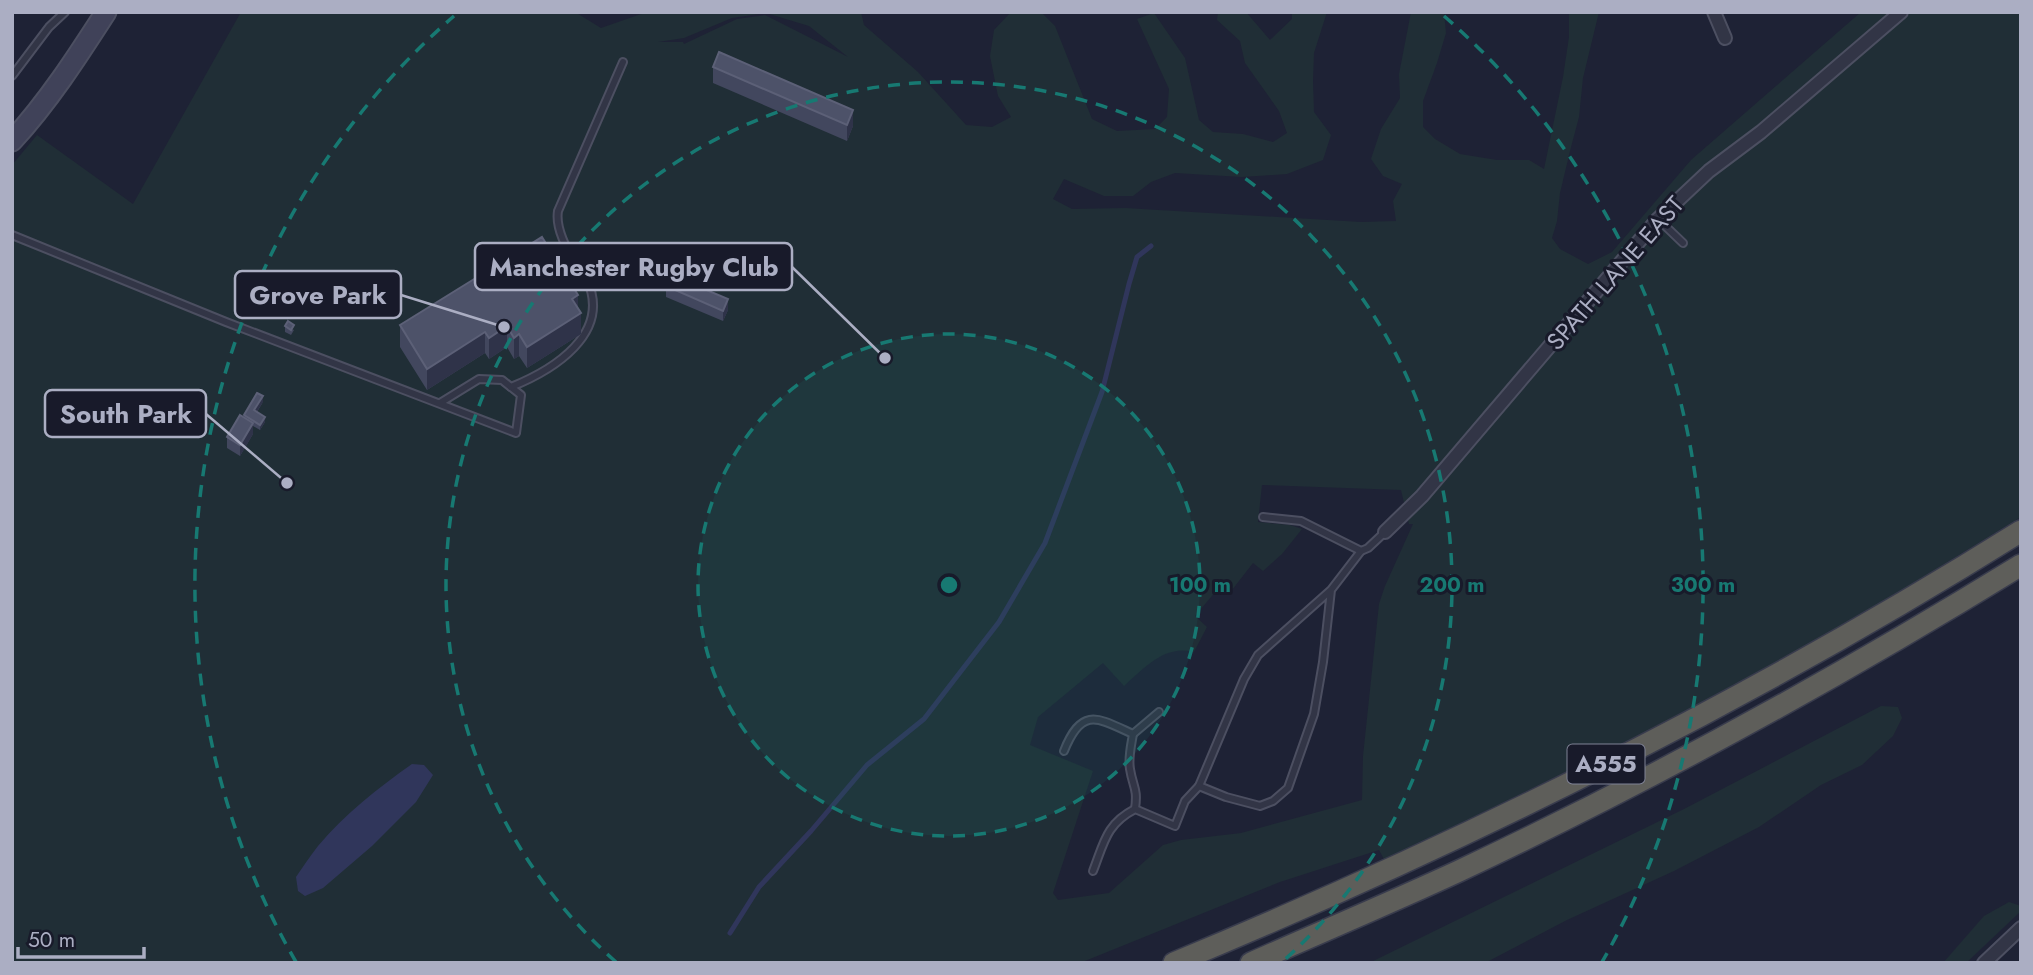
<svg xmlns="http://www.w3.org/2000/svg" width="2033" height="975" font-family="Jost,sans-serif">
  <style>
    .green { fill: #202e36; fill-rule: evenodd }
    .water { fill: #30365b }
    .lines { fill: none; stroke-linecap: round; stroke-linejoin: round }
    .stream { stroke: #30365b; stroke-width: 5 }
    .service-casing { stroke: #4c4f61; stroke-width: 10 }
    .minor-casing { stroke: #4c4f61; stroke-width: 16 }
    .secondary-casing { stroke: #4c4f61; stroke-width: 23 }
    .trunk-casing { stroke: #393c4d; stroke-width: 24 }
    .service { stroke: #323546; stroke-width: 6 }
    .minor { stroke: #323546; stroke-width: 12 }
    .secondary { stroke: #404259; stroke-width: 19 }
    .trunk { stroke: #5e5e5a; stroke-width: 21 }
    .wall { fill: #42475e }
    .shaded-wall { fill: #2f3349 }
    .building { fill: #4d5269; stroke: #5c6077; stroke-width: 2 }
    .ring { fill: none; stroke: #177972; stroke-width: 3.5; stroke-dasharray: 12 9 }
    .labels { text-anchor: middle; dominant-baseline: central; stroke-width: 6; stroke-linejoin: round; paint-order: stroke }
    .shield { fill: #181a2a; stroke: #7f8295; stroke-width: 2 }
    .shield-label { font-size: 23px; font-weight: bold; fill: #abaec3 }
    .street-label { font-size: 24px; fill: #abaec3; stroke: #181a2a }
    .centre { fill: #177972; stroke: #181a2a; stroke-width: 3.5 }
    .ring-label { font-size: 21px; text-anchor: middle; font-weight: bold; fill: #177972; stroke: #181a2a; stroke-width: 6; stroke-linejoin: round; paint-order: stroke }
    .leader { fill: none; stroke: #abaec3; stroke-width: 2.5 }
    .callout-dot { fill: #abaec3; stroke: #181a2a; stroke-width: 2.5 }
    .callout { fill: #181a2a; stroke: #abaec3; stroke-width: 2.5 }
    .callout-label { font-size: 26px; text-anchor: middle; font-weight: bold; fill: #abaec3 }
  </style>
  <rect width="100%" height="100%" fill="#1e2235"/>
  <g class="green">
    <path d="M241,12H575L601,28L647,12H861L864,25L918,72L966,125L992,127L1011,117L998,96L990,56L994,30L1011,12H1041L1055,26L1092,119L1117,131L1155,129L1167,117L1169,89L1137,19L1154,13L1185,58L1199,120L1213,132L1243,134L1273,142L1287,133L1279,111L1245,63L1240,41L1217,20L1218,12H1246L1270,40L1292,19V12H1327L1314,53L1313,81L1314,112L1331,135L1323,160L1287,174L1242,177L1175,173L1151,182L1133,196H1104L1064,179L1053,199L1072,209L1125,208L1361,222L1396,221L1393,201L1402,184L1383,176L1371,159L1381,129L1400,98L1399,74L1411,12H1444L1446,33L1437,63L1423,101V127L1435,139L1460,154L1497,160H1529L1544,169L1563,77L1569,37V12H1599L1583,78L1579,117L1570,151L1560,193L1557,221L1552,238L1560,249L1588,264L1612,252L1691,160L1861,12H2021V517L1865,613L1681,715L1385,861L1379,850L1280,882L1080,963H12V165L37,135L133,204ZM766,13L809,26L848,57L765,15L737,19L684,44L683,42H658L684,38L732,18ZM1262,485L1401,490L1409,524H1413L1385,586L1379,604L1363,756L1362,800L1241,833L1181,840L1163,845L1109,893L1058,900L1053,893L1093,771L1030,745L1038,717L1103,663L1124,686C1144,668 1165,644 1194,652L1207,627L1195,616L1222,584L1232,590L1253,563L1263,571L1282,554L1302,529L1290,525L1258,522Z"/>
    <path d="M1881,706L1898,707L1902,718L1893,736L1862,765L1821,785L1759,827L1674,871L1567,920L1485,963H1369L1684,809Z"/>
    <path d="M2009,902L2021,906V911L1966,963H1943L1984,916Z"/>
  </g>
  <path class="water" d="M412,764L424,765L433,775L416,802L372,846L323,888L305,896L298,891L296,877C303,867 310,856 318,846C345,814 378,788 412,764Z"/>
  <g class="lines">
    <path class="stream" d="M730,933L759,887L811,831L867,765L924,719L999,622L1045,543L1102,392L1129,284L1137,257L1151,246"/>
    <defs>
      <g id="service">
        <path d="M12,76L49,27L65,12"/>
        <path d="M1658,219L1683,243"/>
        <path d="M12,235L226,322L516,433L521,395L502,380L479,379L440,403"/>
        <path d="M511,387C553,370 612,334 587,280C584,275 580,271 577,267C568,251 555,229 558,211L623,62"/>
        <path d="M1263,517L1301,521L1361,551"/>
        <path d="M1331,590L1323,662L1314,714L1288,788L1273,801L1260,806L1226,797L1199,786L1244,679L1258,655L1331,590L1361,551L1368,548L1385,532"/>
        <path d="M1133,734L1159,712"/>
        <path d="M1064,751C1082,706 1098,718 1133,734C1131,746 1128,758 1130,769C1133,788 1138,788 1135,809"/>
        <path d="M1093,871C1104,843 1106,824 1135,809L1175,826L1185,801L1199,786"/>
      </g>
      <g id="minor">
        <path d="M1714,12L1725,38"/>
        <path d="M1385,532L1422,496L1658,219L1709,171L1761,132L1901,12"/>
        <path d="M1984,963L2021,928"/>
      </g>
      <path id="secondary" d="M12,141C48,102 77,57 106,12"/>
      <g id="trunk">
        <path d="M1174,963C1468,841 1751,700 2021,531"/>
        <path d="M1251,963C1321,932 1390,903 1459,871C1652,780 1839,677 2021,565"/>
      </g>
    </defs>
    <use href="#service" class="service-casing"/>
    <use href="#minor" class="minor-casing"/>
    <use href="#secondary" class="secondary-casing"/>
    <use href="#trunk" class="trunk-casing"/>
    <use href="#service" class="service"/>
    <use href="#minor" class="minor"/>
    <use href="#secondary" class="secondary"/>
    <use href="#trunk" class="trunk"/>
  </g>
  <g class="wall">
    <path d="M713,67L853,126L847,141L713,83Z"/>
    <path d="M666,286L728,310L723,321L666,297Z"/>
    <path d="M578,309L581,334L527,368L519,356L514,359L507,347L489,359L485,353L427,390L400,347V325Z"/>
    <path d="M285,326L294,330L291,335L285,332Z"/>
    <path d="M263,402L257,412L265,422L260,430L253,426V434L240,456L227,448V437L244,418V415Z"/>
  </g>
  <g class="shaded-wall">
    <path d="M853,110V126L847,141V125Z"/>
    <path d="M578,295V315L581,313V334L527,368V347L572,299Z"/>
    <path d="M728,299V310L723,321V311Z"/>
    <path d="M507,326V347L489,359V338Z"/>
    <path d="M485,332V353L427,390V369Z"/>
    <path d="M519,334V356L514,359V338Z"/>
    <path d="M263,396V402L254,416V410Z"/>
    <path d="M265,417V422L260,430V425Z"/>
    <path d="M253,423V434L240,456V445Z"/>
  </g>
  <g class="building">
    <path d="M719,52L853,110L847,125L713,67Z"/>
    <path d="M542,237L578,295L572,299L581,313L527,347L519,334L514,338L507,326L489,338L485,332L427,369L400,325Z"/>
    <path d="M671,275L728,299L723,311L666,286Z"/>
    <path d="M288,321L294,325L291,330L285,326Z"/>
    <path d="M257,393L263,396L254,410L265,417L260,425L244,415Z"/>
    <path d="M240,415L253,423L240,445L227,437Z"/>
  </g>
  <circle cx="949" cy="585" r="251" fill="#177972" fill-opacity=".12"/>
  <g class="ring">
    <circle cx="949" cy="585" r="251"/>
    <path d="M616 962A503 503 0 1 1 1282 962"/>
    <path d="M296 962A754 754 0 0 1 454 16M1444 16A754 754 0 0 1 1602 962"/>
  </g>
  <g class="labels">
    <rect class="shield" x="1567.5" y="744.5" width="77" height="39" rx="5"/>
    <g class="shield-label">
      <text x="1606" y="764">A555</text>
    </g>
    <g class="street-label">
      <text transform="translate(1615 273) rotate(-49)">SPATH LANE EAST</text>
    </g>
  </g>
  <circle cx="949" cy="585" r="10" class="centre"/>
  <g class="ring-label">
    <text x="1200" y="592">100 m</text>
    <text x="1452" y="592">200 m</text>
    <text x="1703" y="592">300 m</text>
  </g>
  <path class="leader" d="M885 358L792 267M504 327L401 295M287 483L206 414"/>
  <g class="callout-dot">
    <circle cx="885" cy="358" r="7"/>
    <circle cx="504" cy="327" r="7"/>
    <circle cx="287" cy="483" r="7"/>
  </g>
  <g class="callout">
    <rect x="475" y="243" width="317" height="47" rx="7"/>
    <rect x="235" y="271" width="166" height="47" rx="7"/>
    <rect x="45" y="390" width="161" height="47" rx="7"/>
  </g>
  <g class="callout-label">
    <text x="634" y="276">Manchester Rugby Club</text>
    <text x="318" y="304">Grove Park</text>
    <text x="126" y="423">South Park</text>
  </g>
  <rect width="2033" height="975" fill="none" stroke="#abaec3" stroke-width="28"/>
  <path d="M18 947v10h126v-10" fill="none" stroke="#abaec3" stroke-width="3.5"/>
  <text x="28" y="947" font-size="21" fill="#abaec3" stroke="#181a2a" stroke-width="5" paint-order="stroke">50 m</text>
</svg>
